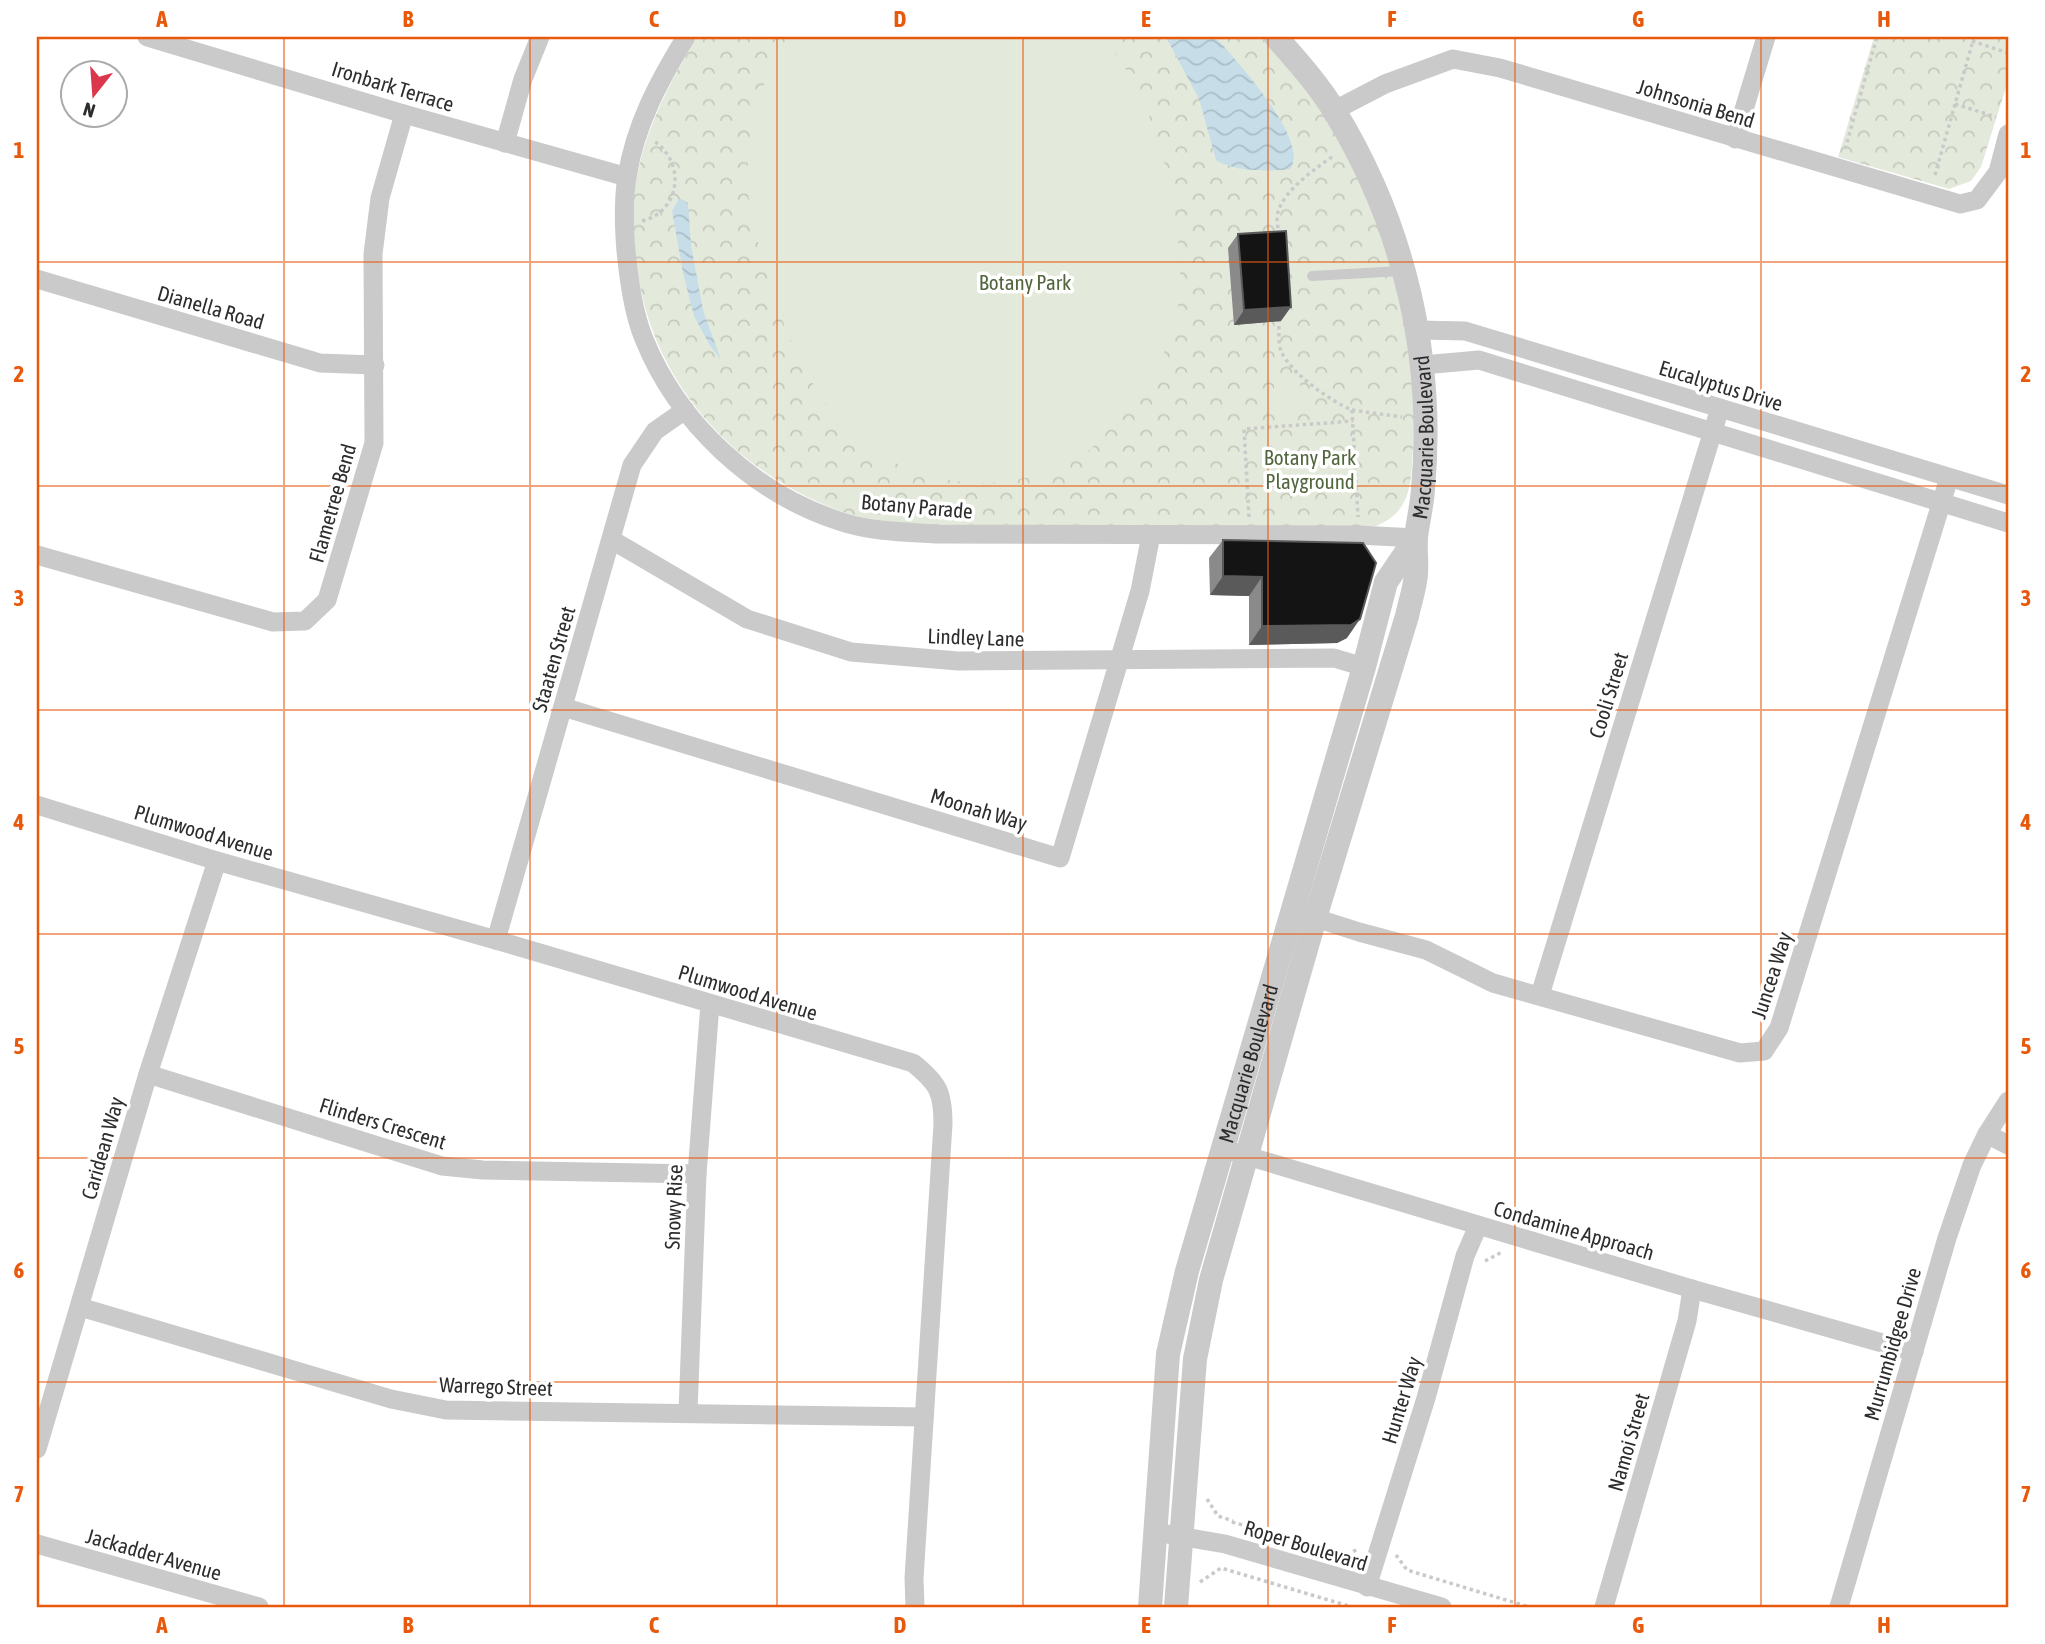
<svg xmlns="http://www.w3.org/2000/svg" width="2045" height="1644" font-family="'Asap Condensed',sans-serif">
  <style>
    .park { fill: url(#park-crowns) }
    .garden { fill: #e4eadb }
    .water { fill: url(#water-waves) }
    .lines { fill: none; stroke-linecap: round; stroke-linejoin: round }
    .path { stroke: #cacaca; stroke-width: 3.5; stroke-dasharray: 3.5 3.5; stroke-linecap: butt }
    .service { stroke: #cacaca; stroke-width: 10 }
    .minor { stroke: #cacaca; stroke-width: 19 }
    .tertiary { stroke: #cacaca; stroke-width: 24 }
    .wall { fill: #8a8a8a }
    .shaded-wall { fill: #5a5a5a }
    .building { fill: #141414; stroke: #5a5a5a; stroke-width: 2 }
    .grid { fill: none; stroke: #e8590c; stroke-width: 2; stroke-opacity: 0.55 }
    .labels { text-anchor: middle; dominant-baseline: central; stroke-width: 7; stroke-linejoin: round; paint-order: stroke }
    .street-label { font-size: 21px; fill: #2d2d2d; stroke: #fff }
    .park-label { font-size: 21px; fill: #52663d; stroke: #fff }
    .neatline { fill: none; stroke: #e8590c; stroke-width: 2.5 }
    .grid-label { font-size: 23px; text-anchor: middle; font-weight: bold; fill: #e8590c }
  </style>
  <defs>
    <pattern id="park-crowns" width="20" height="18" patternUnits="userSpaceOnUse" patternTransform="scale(1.75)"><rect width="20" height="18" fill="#e4eadb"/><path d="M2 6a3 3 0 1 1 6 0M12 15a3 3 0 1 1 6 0" fill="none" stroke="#c4c9bc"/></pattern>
    <pattern id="water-waves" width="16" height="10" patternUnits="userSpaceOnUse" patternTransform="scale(1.75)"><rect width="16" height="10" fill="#c7dee9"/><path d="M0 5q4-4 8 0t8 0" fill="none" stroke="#abbfc8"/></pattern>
  </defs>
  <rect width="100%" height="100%" fill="#fff"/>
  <g class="park">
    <path d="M697,37H1263C1364,141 1423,301 1413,446C1411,481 1413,511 1376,526H928C898,523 868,521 840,511C734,472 651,381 637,267C634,242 631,213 635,187C644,130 668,86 697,37Z"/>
    <path d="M1874,37H2008V81L1981,167L1971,181L1949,189L1838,157Z"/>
  </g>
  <g class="garden">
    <path d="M789,37H1099C1133,64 1161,138 1168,180C1175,220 1185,265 1178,306C1174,336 1153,382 1134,405C1125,416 1114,424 1105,434C1099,440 1092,449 1084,454C1033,485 968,492 913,470C893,462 872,454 857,440C816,403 787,338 770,286C762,262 757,238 752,213C751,204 747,194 747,185C748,135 759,78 789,37Z"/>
    <path d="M1300,383L1301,411L1275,412L1274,384Z"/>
  </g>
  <g class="water">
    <path d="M1166,37H1214L1220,42C1238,62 1311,143 1290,169C1272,172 1230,171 1216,160L1199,99Z"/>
    <path d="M679,198L688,203L691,245L703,310L721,360L709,344L694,316L683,273L672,211Z"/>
  </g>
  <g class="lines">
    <g class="path">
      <path d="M1972,41L2008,53"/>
      <path d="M1955,104L1996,117"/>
      <path d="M1845,149L1877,37"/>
      <path d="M1935,175L1974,37"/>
      <path d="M642,221C681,211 686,163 654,141"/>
      <path d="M1279,235C1278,228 1276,219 1278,212C1284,190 1317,167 1335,155"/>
      <path d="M1279,319C1279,328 1278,343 1281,351C1290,373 1332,402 1352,410L1358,517"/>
      <path d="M1352,410L1402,417"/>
      <path d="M1249,517L1244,429L1353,421"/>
      <path d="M1485,1261L1502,1252"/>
      <path d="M1207,1499L1218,1516L1233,1521"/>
      <path d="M1232,1522L1348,1554L1358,1549"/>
      <path d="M1396,1555L1407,1570L1529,1607"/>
      <path d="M1200,1582L1221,1568L1352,1607"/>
    </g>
    <path class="service" d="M1312,276L1401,271"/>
    <g class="minor">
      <path d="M147,37L404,114L627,177"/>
      <path d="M686,37C659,81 635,125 627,177C623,201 624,227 626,251C629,280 633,312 644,339C678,423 753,493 839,521C871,532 905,532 939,534L1358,535L1416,538"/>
      <path d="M1335,110L1385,84L1453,59L1500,68L1960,204L1977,200L1998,172L2008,134"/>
      <path d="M1735,139L1766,37"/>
      <path d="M505,143L523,79L540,37"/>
      <path d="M37,279L320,363L375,365"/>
      <path d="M1419,330L1465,331L2008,495"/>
      <path d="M1423,365L1479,360L2008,523"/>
      <path d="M612,540L747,619L851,652L958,661L1334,658L1364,667"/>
      <path d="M37,555L273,622L305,621L327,600L374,443L373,254L380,198L404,114"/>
      <path d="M563,707L1060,858L1140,591L1151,535"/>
      <path d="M37,805L217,861L496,940L913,1063C938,1083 943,1092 943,1124L914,1578L915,1607"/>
      <path d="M1303,914L1359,932L1426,950L1493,983L1740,1053L1764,1051L1779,1028L1949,478"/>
      <path d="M496,940L632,465L655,431L685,410"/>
      <path d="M1540,995L1720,408"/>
      <path d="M148,1074L442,1166L483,1170L697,1174"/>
      <path d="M1987,1134L2008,1145"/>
      <path d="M1234,1152L1692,1289L1914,1352"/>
      <path d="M80,1307L391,1399L446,1410L924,1417"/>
      <path d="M688,1412L697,1174L710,1004"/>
      <path d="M37,1449L148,1074L217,861"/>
      <path d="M1155,1532L1225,1544L1442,1607"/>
      <path d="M37,1544L259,1607"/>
      <path d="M1367,1587L1426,1398L1465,1256L1478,1226"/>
      <path d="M1604,1607L1687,1321L1692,1289"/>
      <path d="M1839,1607L1947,1238L1972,1165L1987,1134L2008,1101"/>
    </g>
    <g class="tertiary">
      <path id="s1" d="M1150,1607L1168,1354L1187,1271L1364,667L1386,582L1416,538"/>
      <path id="s2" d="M1176,1607L1195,1359L1211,1280L1315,918L1407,616C1410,602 1415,588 1416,574C1417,562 1415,549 1416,537C1418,521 1422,505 1423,489C1435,357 1404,225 1335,112C1319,85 1297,61 1276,37"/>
    </g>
  </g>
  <g class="wall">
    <path d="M1238,234L1281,321L1234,325L1228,248Z"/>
    <path d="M1223,540L1347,638L1337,643L1249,645V596L1210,595L1209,558Z"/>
  </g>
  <g class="shaded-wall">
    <path d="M1291,307L1281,321L1234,325L1244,310Z"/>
    <path d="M1223,576L1262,577L1249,596L1210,595Z"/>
    <path d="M1360,619L1347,638L1337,643L1249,645L1262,626Z"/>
  </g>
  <g class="building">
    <path d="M1286,231L1291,307L1244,310L1238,234Z"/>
    <path d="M1223,540L1363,543L1376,563L1360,619L1351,625L1262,626V577L1223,576Z"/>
  </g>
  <path class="grid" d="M284,37V1607M530,37V1607M777,37V1607M1023,37V1607M1268,37V1607M1515,37V1607M1761,37V1607M37,262H2008M37,486H2008M37,710H2008M37,934H2008M37,1158H2008M37,1382H2008"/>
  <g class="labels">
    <g class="street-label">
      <text transform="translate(393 86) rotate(17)">Ironbark Terrace</text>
      <text transform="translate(1696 103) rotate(17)">Johnsonia Bend</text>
      <text transform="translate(211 307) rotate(16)">Dianella Road</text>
      <text transform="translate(1721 385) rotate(17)">Eucalyptus Drive</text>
      <text stroke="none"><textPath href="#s2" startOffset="1202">Macquarie Boulevard</textPath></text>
      <text transform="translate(332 503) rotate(-74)">Flametree Bend</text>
      <text transform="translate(917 506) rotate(5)">Botany Parade</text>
      <text transform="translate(976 637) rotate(2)">Lindley Lane</text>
      <text transform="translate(553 659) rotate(-74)">Staaten Street</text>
      <text transform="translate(1608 695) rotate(-73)">Cooli Street</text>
      <text transform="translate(979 809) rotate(17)">Moonah Way</text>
      <text transform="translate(204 832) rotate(17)">Plumwood Avenue</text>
      <text transform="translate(1771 975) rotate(-72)">Juncea Way</text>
      <text transform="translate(748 992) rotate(17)">Plumwood Avenue</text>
      <text stroke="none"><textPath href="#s1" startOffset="555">Macquarie Boulevard</textPath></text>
      <text transform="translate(383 1123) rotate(17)">Flinders Crescent</text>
      <text transform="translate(102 1148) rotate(-74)">Caridean Way</text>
      <text transform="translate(673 1207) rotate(-88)">Snowy Rise</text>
      <text transform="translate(1574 1230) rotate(16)">Condamine Approach</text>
      <text transform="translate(1892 1344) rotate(-74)">Murrumbidgee Drive</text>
      <text transform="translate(496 1386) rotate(2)">Warrego Street</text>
      <text transform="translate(1401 1400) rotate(-73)">Hunter Way</text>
      <text transform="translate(1628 1442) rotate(-74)">Namoi Street</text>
      <text transform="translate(1306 1545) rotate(17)">Roper Boulevard</text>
      <text transform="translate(154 1554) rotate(16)">Jackadder Avenue</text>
    </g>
    <g class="park-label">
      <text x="1025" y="282">Botany Park</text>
      <text x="1310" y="457">Botany Park<tspan x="1310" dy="24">Playground</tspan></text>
    </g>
  </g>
  <rect width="2045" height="1644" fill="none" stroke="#ffffff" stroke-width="77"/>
  <g transform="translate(94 94) rotate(197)"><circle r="33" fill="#ffffff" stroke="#ababab" stroke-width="2"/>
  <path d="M0-5L12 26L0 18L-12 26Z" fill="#dc364c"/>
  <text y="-10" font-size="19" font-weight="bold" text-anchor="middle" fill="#2d2d2d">N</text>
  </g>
  <rect x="38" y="38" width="1969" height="1568" class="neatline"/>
  <g class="grid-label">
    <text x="162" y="27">A</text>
    <text x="408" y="27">B</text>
    <text x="654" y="27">C</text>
    <text x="900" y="27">D</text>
    <text x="1146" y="27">E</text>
    <text x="1392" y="27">F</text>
    <text x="1638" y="27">G</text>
    <text x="1884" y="27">H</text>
    <text x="19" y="158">1</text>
    <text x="2026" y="158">1</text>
    <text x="19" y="382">2</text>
    <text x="2026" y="382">2</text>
    <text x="19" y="606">3</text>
    <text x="2026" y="606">3</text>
    <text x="19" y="830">4</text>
    <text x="2026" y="830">4</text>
    <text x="19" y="1054">5</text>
    <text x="2026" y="1054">5</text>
    <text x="19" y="1278">6</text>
    <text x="2026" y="1278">6</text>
    <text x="19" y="1502">7</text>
    <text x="2026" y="1502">7</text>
    <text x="162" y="1633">A</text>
    <text x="408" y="1633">B</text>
    <text x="654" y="1633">C</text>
    <text x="900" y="1633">D</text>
    <text x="1146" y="1633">E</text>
    <text x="1392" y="1633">F</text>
    <text x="1638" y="1633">G</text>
    <text x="1884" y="1633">H</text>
  </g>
</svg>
